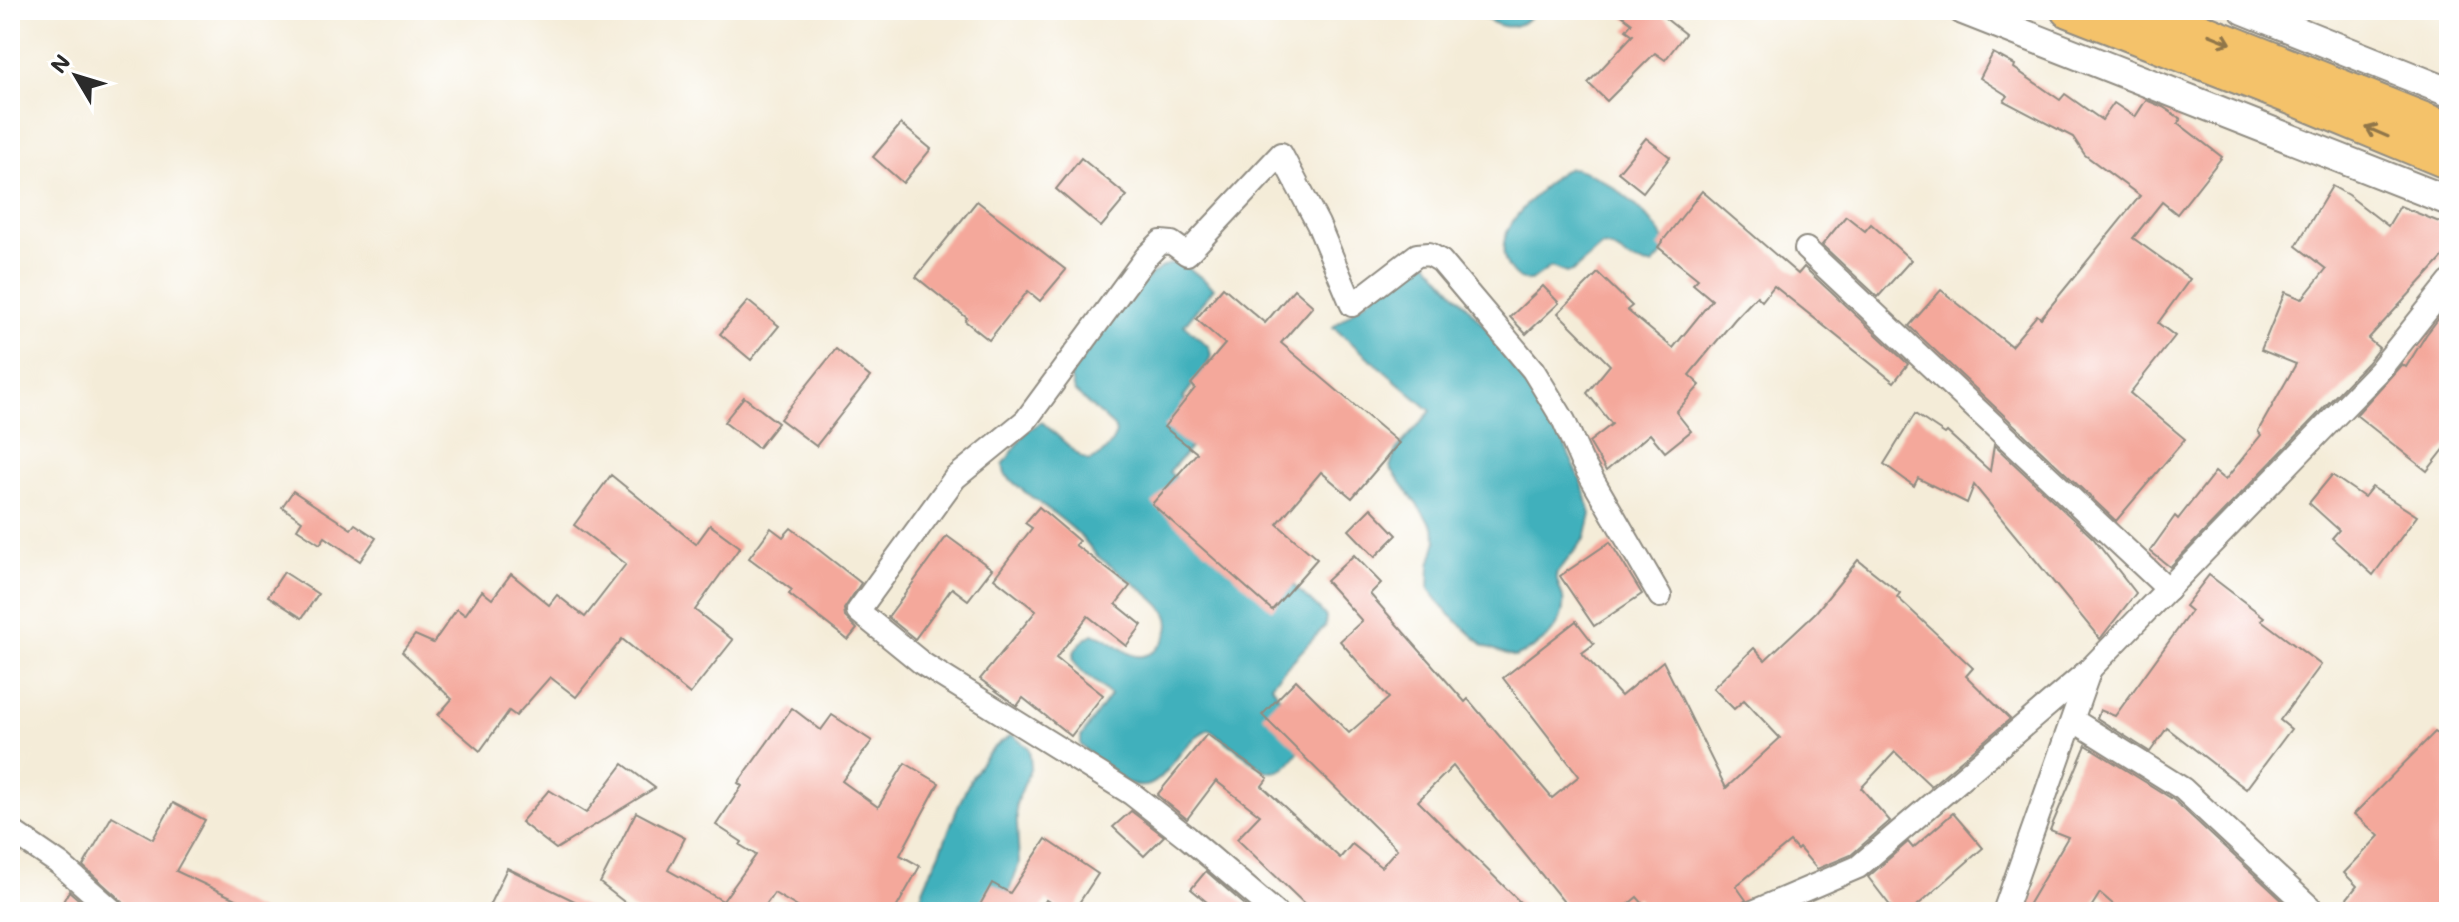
<svg xmlns="http://www.w3.org/2000/svg" width="2459" height="922" font-family="Mali,sans-serif">
  <style>
    .water { fill: #41b0bc; stroke: #366e74; stroke-width: 2 }
    .building { fill: #f4a89b }
    .lines { fill: none; stroke-linecap: round; stroke-linejoin: round }
    .minor-casing { stroke: #908c82; stroke-width: 26 }
    .tertiary-casing { stroke: #908c82; stroke-width: 32 }
    .primary-casing { stroke: #908c82; stroke-width: 38 }
    .minor { stroke: #fff; stroke-width: 22 }
    .tertiary { stroke: #fff; stroke-width: 28 }
    .primary { stroke: #f4c26a; stroke-width: 34 }
    .oneway { stroke: #90764a }
  </style>
  <rect width="100%" height="100%" fill="#fff"/>
  <filter id="ink" filterUnits="userSpaceOnUse"><feTurbulence type="fractalNoise" baseFrequency=".0125" numOctaves="2"/><feDisplacementMap in="SourceGraphic" scale="16" xChannelSelector="R" yChannelSelector="G"/><feConvolveMatrix kernelMatrix="1 2 1 2 8 2 1 2 1" color-interpolation-filters="sRGB"/></filter>
  <filter id="wash" filterUnits="userSpaceOnUse"><feTurbulence type="fractalNoise" baseFrequency=".006" numOctaves="4" result="noise"/><feDisplacementMap in="SourceGraphic" scale="32" xChannelSelector="R" yChannelSelector="G"/><feGaussianBlur stdDeviation="1.8" result="paint"/><feColorMatrix in="noise" values="0 0 0 0 0 0 0 0 0 0 0 0 0 0 0 0 0 1.4 0 .05"/><feComposite in="paint" operator="in"/></filter>
  <g filter="url(#wash)">
    <rect width="100%" height="100%" fill="#f4ecd8"/>
    <g class="water">
      <path d="M1473,10H1538C1515,35 1498,29 1473,10Z"/>
      <path d="M1570,168C1600,170 1656,217 1667,246L1661,257L1652,265C1626,265 1621,247 1602,246L1572,272L1566,273L1551,267C1543,271 1535,282 1524,280C1518,280 1513,274 1510,270C1490,239 1520,210 1541,190C1550,181 1557,172 1570,168Z"/>
      <path d="M1428,262L1511,356L1550,413L1582,483L1591,514L1589,523L1585,538L1556,574C1557,583 1561,590 1563,598C1567,627 1539,648 1515,657L1484,646L1447,612L1429,589L1430,565L1437,540L1433,527L1390,467L1396,450L1431,411L1333,327L1385,286Z"/>
      <path d="M1172,263L1184,264L1214,288L1184,325L1209,347L1211,356L1206,367L1183,398L1213,422L1169,472L1207,504L1321,611L1326,617L1325,626L1271,684L1282,701L1300,750C1290,763 1284,775 1266,771L1209,729C1165,750 1164,816 1110,771C1100,763 1090,755 1081,745V737L1110,695C1090,673 1049,661 1093,634C1111,635 1126,659 1143,656C1160,653 1175,629 1166,613C1158,598 1115,570 1100,558C1093,553 1090,546 1084,540C1064,517 1035,502 1013,482L1005,474L1003,465L1027,431L1042,422L1081,457L1089,461C1103,456 1111,446 1116,433L1114,427L1074,391L1070,376C1092,347 1139,272 1172,263Z"/>
      <path d="M1012,735L1029,748L1031,767L1016,804L1019,864L1008,894L998,912H919C920,889 930,875 939,855C957,814 969,758 1012,735Z"/>
    </g>
    <g id="blocks">
      <g class="building">
        <path d="M1615,10H1655L1685,34L1665,60L1655,53L1607,101L1588,83L1633,35L1626,30L1632,23Z"/>
        <path d="M1993,53L2015,65L2014,68L2060,100L2065,94L2102,120L2114,103L2135,117L2146,100L2163,107L2181,119L2178,123L2222,157L2177,214L2162,202L2133,238L2190,279L2158,323L2175,336L2130,393L2185,439L2116,521L1909,326L1941,290L2011,346L2037,315L2041,318L2140,196L2085,155L2073,137L2004,101L2008,96L1980,78Z"/>
        <path d="M901,124L931,149L903,183L873,157Z"/>
        <path d="M1646,138L1670,157L1643,192L1618,172Z"/>
        <path d="M1081,158L1127,196L1101,227L1056,189Z"/>
        <path d="M2332,186L2348,195L2388,226L2400,206L2449,226V251L2368,339L2379,348L2367,363L2170,567L2150,551L2175,516L2178,519L2215,472L2225,480L2261,435L2258,431L2296,364L2261,350L2285,292L2302,299L2326,269L2296,246Z"/>
        <path d="M1702,191L1798,274L1804,267L1908,364L1894,382L1774,286L1762,301L1757,296L1735,319L1689,375L1700,385L1676,412L1691,431L1665,452L1650,434L1606,471L1589,442L1612,424L1587,393L1610,365L1558,313L1598,273L1632,306L1627,310L1673,348L1712,300L1693,284L1698,279L1658,247Z"/>
        <path d="M977,201L1066,270L1040,301L1028,291L989,340L965,321L967,318L916,277Z"/>
        <path d="M1846,216L1865,231L1871,224L1911,260L1878,297L1822,245Z"/>
        <path d="M1543,286L1559,303L1526,334L1510,317Z"/>
        <path d="M1223,287L1265,323L1294,289L1313,306L1281,343L1399,443L1352,498L1321,472L1277,524L1317,559L1272,610L1152,504L1197,453L1164,427L1195,388L1191,384L1225,344L1196,319Z"/>
        <path d="M748,301L779,326L751,360L720,334Z"/>
        <path d="M2449,305V443L2427,471L2356,415L2402,364L2406,367L2426,335Z"/>
        <path d="M836,349L870,377L816,446L780,419Z"/>
        <path d="M744,397L778,423L758,448L724,422Z"/>
        <path d="M1915,414L1945,434L1947,432L1990,471L1994,445L2093,538L2136,593L2100,639L1974,485L1967,503L1918,478L1914,486L1884,464Z"/>
        <path d="M611,475L696,544L710,525L740,547L695,610L733,640L690,694L622,639L576,697L550,677L516,716L509,711L480,751L438,715L452,699L402,652L415,635L433,643L457,609L465,615L482,591L492,599L511,574L549,605L557,595L585,617L626,564L574,525Z"/>
        <path d="M2332,475L2364,497L2372,487L2417,516L2373,575L2332,538L2339,530L2309,503Z"/>
        <path d="M293,491L351,529L355,524L376,538L360,561L325,537L320,544L297,529L302,521L282,507Z"/>
        <path d="M1039,507L1079,541L1075,545L1130,586L1116,604L1142,625L1126,646L1088,616L1056,658L1103,695L1071,736L1023,698L1017,706L980,679L1036,611L994,578L1032,528L1025,523Z"/>
        <path d="M1371,508L1397,535L1375,557L1349,530Z"/>
        <path d="M771,528L783,537L791,528L861,583L844,609L845,617L857,629L848,640L789,594L792,590L749,558Z"/>
        <path d="M947,536L992,569L968,600L952,588L915,639L888,617Z"/>
        <path d="M1610,542L1642,594L1594,626L1560,576Z"/>
        <path d="M1354,555L1381,583L1370,594L1465,702L1468,699L1552,798L1579,776L1503,678L1576,621L1594,644L1582,653L1621,696L1663,661L1726,788L1780,738L1744,700L1734,709L1713,688L1754,648L1765,660L1816,612L1858,560L1900,593L1897,597L1973,668L1966,676L2010,719L1931,786L1895,752L1861,788L1890,821L1851,855L1817,869L1799,848L1797,850L1790,842L1736,886L1746,900L1741,904L1739,912H1650L1637,897L1619,912H1572L1453,766L1418,801L1530,912H1313L1237,839L1260,815L1216,781L1187,819L1157,795L1207,734L1268,778L1262,786L1340,858L1352,844L1381,867L1397,849L1262,715L1296,680L1349,733L1389,698L1340,641L1362,621L1326,581Z"/>
        <path d="M284,572L318,594L302,618L268,596Z"/>
        <path d="M2209,575L2264,617L2261,620L2321,665L2280,720L2291,729L2246,789L2167,728L2150,752L2097,718L2100,710L2115,716L2191,611L2185,606Z"/>
        <path d="M792,708L821,730L832,715L872,741L842,781L878,807L905,763L939,783L900,855L920,866L894,912H806L774,893L761,912H637L600,883L636,812L685,838L668,870L723,901L756,855L740,845L742,842L716,825L742,786L738,783Z"/>
        <path d="M2435,732L2449,742V893L2435,912H2336L2357,886L2344,873L2379,836L2354,814Z"/>
        <path d="M2086,745L2174,800L2287,905L2282,912H2122L2100,893L2088,912H2024L2068,837L2050,830Z"/>
        <path d="M623,764L655,788L556,849L521,822L549,790L586,813Z"/>
        <path d="M173,803L205,820L176,871L263,912H128L123,902L83,866L112,816L153,839Z"/>
        <path d="M1131,811L1164,836L1144,856L1113,827Z"/>
        <path d="M1953,813L1983,848L1910,912H1895L1868,877L1908,842L1913,848Z"/>
        <path d="M1046,839L1098,874L1073,912H1065L1046,900L1041,909L1047,912H976L992,883L1010,893Z"/>
        <path d="M507,868L597,912H486Z"/>
        <path d="M1206,871L1253,912H1219L1191,889Z"/>
        <path d="M69,891L93,912H57Z"/>
      </g>
    </g>
  </g>
  <g filter="url(#ink)">
    <use href="#blocks" fill-opacity="0" stroke="#908c82" stroke-width="2"/>
    <g class="lines">
      <defs>
        <g id="minor">
          <path d="M1806,249L2168,589"/>
          <path d="M2073,720L2183,789L2315,912"/>
          <path d="M10,830L61,865L114,912"/>
          <path d="M1275,912L1187,837L1132,794L923,664L858,611L955,478L1026,420L1146,257L1161,242L1172,243L1187,254L1281,154L1318,224L1352,305L1417,255L1429,254L1441,261L1533,370L1564,421L1581,460L1660,596"/>
          <path d="M1753,912L1858,867L2090,669L2378,372L2449,283"/>
          <path d="M2004,912L2089,672"/>
        </g>
        <g id="tertiary">
          <path d="M1963,10L2449,201"/>
          <path d="M2244,10L2449,92"/>
        </g>
        <g id="primary">
          <path d="M2068,10L2294,98L2449,162"/>
          <path d="M2148,10L2449,130"/>
        </g>
      </defs>
      <use href="#minor" class="minor-casing"/>
      <use href="#tertiary" class="tertiary-casing"/>
      <use href="#primary" class="primary-casing"/>
      <use href="#minor" class="minor"/>
      <use href="#tertiary" class="tertiary"/>
      <use href="#primary" class="primary"/>
    </g>
    <defs><path id="oneway-shaft" d="M-6 0H5M1.5-3L5.5 0L1.5 3" fill="none" stroke-width="1.6" stroke-linecap="round" stroke-linejoin="round" transform="scale(2)"/></defs>
    <g class="oneway">
      <use href="#oneway-shaft" transform="translate(2220 39) rotate(22)"/>
      <use href="#oneway-shaft" transform="translate(2377 132) rotate(-157)"/>
    </g>
  </g>
  <rect width="2459" height="922" fill="none" stroke="#fff" stroke-width="40"/>
  <g transform="translate(76 76) rotate(308)" stroke="#ffffff" stroke-width="6" paint-order="stroke">
  <path d="M0-6L14 30L0 20L-14 30Z" fill="#2b2b2b"/>
  <text y="-12" font-size="22" font-weight="bold" text-anchor="middle" fill="#2b2b2b">N</text>
  </g>
</svg>
